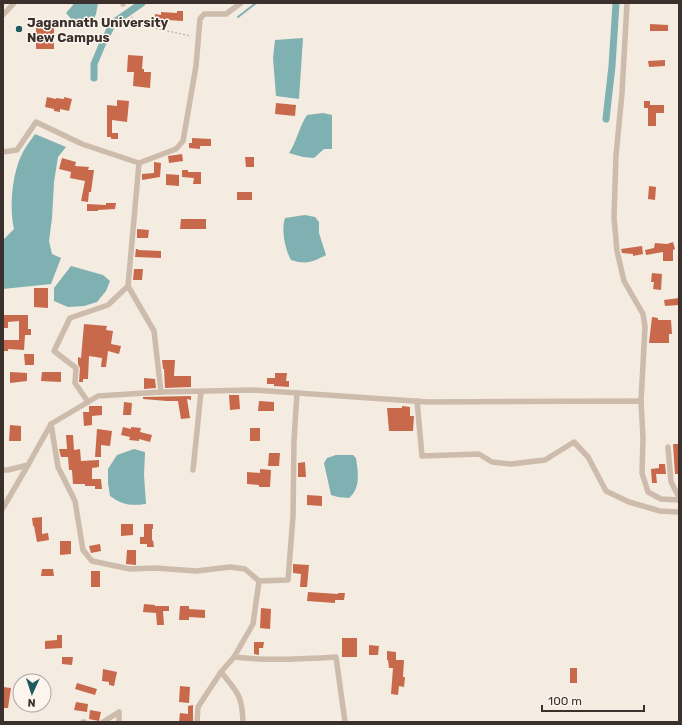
<svg xmlns="http://www.w3.org/2000/svg" width="682" height="725" font-family="Rubik,sans-serif">
  <style>
    .water { fill: #7fb0b2 }
    .lines { fill: none; stroke-linecap: round; stroke-linejoin: round }
    .stream { stroke: #7fb0b2; stroke-width: 2 }
    .canal { stroke: #7fb0b2; stroke-width: 7 }
    .building { fill: #c8694b }
    .path { stroke: #b9a596; stroke-width: 1; stroke-dasharray: 2 2; stroke-linecap: butt }
    .minor { stroke: #cdbbac; stroke-width: 5.5 }
    .poi-dot { fill: #1f5a5e; stroke: #fbf5ee; stroke-width: 1.5 }
    .labels { text-anchor: middle; dominant-baseline: central; stroke-width: 3; stroke-linejoin: round; paint-order: stroke }
    .poi-label { font-size: 13px; font-weight: bold; fill: #3b302b; stroke: #fbf5ee; text-anchor: start }
  </style>
  <rect width="100%" height="100%" fill="#f4ebe1"/>
  <g class="water">
    <path d="M73,3H98L96,14L93,21L85,19L72,20L66,13L73,5Z"/>
    <path d="M303,38L299,99L276,96L273,58L275,40Z"/>
    <path d="M323,113L332,115V149H324L314,158L303,157L289,153C297,141 299,127 307,115Z"/>
    <path d="M35,134L66,147L58,157L54,182L52,218L49,241L52,254L61,258L51,284L3,289V240L14,229C9,208 12,172 23,152C26,146 31,140 35,134Z"/>
    <path d="M305,215L315,217L319,222V233L326,255C312,262 307,265 291,260C285,249 281,230 285,218Z"/>
    <path d="M71,266L103,275L110,281L106,291L97,302L84,306L68,307L54,301V288Z"/>
    <path d="M134,449L145,452L144,475L146,504C130,506 123,505 110,496L108,483V469L117,455Z"/>
    <path d="M336,455H353L356,458C358,472 361,488 349,498L338,497L331,495L324,463L327,458Z"/>
  </g>
  <g class="lines">
    <path class="stream" d="M238,17L256,3"/>
    <g class="canal">
      <path d="M94,78V64L102,45L113,23L142,3"/>
      <path d="M606,119L612,66L616,3"/>
    </g>
  </g>
  <g class="building">
    <path d="M177,11H183V21L167,20L166,28L154,26L155,14L161,15V12L177,13Z"/>
    <path d="M54,21V49H36V22Z"/>
    <path d="M650,24L668,25V31H650Z"/>
    <path d="M128,55L143,56L142,69H144V72H151L150,88L133,86L134,72H127Z"/>
    <path d="M665,60V66L649,67L648,61Z"/>
    <path d="M47,97L56,99V98L64,99V97L72,99L69,111L60,109V112L54,111V109L45,107Z"/>
    <path d="M117,100L129,101L127,122L112,120V133H118V139H111V137H107V105L117,106Z"/>
    <path d="M644,101H650V105H664V113H656V126H648V108H644Z"/>
    <path d="M276,103L296,105L295,116L275,114Z"/>
    <path d="M192,138L211,139V146H200V149L189,148V143H192Z"/>
    <path d="M182,154L183,161L169,163L168,156Z"/>
    <path d="M245,157H254V167H246Z"/>
    <path d="M62,158L76,162L75,166L89,167L88,170H94L91,192H89L88,202L81,201L85,181L70,178L71,172L59,169Z"/>
    <path d="M154,162L161,163L160,177L142,180V174L154,173Z"/>
    <path d="M182,170H188V172H201V184H193L194,178L182,177Z"/>
    <path d="M166,174L179,175V186L166,185Z"/>
    <path d="M649,186L656,187L655,200L648,199Z"/>
    <rect x="237" y="192" width="15" height="8"/>
    <path d="M106,203H116L115,209L98,210V211H87V204L106,205Z"/>
    <path d="M181,219H206V229H180Z"/>
    <path d="M137,229L149,230L148,238H137Z"/>
    <path d="M673,242L675,249L673,250V261H663V252L646,255L645,250L654,248L655,243L667,244Z"/>
    <path d="M642,246L643,254L633,256V254L622,253L621,249Z"/>
    <path d="M136,249H138V250L161,251V258L135,257Z"/>
    <path d="M134,269H143L142,280H133Z"/>
    <path d="M652,273L662,274L661,290L653,289L654,282H651Z"/>
    <path d="M34,288H48V308L34,307Z"/>
    <path d="M679,298V305L665,306L664,300Z"/>
    <path d="M3,315H28V329H31V335H25L24,350L8,349V351H3V340H19V321L8,322V328H3Z"/>
    <path d="M652,317L658,318V320H671L672,334H669V343H649Z"/>
    <path d="M84,324L107,326L106,330L113,331L111,344L121,346L119,354L108,351L106,367H101L102,358L89,356L88,379H83V382H79L80,368L78,364V357L81,358Z"/>
    <path d="M24,354H34V365H25Z"/>
    <path d="M162,360H175L174,376H191V387L165,388L164,369H163Z"/>
    <path d="M10,372L27,373V381L10,383Z"/>
    <path d="M42,372H61V382L41,381Z"/>
    <path d="M275,373H287L286,381H289V387L274,386V384H267V378H275Z"/>
    <path d="M144,378L155,379L156,388L144,389Z"/>
    <path d="M229,395H239L240,409L230,410Z"/>
    <path d="M191,396V400L187,399L190,418L181,419L178,401H167L143,399V397Z"/>
    <path d="M259,401L274,402V411H258Z"/>
    <path d="M124,402L132,403L131,415H123Z"/>
    <path d="M89,406H102V415L92,416V425L84,426L83,412H89Z"/>
    <path d="M402,406L410,407V416H414L413,431H389L387,408H402Z"/>
    <path d="M10,425L21,426V441H9Z"/>
    <path d="M123,427L131,429V427L141,428L140,432L152,435L150,442L139,439V441L129,440L130,437L121,435Z"/>
    <rect x="250" y="428" width="10" height="13"/>
    <path d="M97,429L112,431L110,446L101,445V457H95Z"/>
    <path d="M66,435H73L74,450L80,449L81,461L99,460V467L92,468V479H101L102,489H95V486H85V484H73L72,470H69L68,457H61L59,449H67Z"/>
    <path d="M673,444H679V474H675Z"/>
    <path d="M269,453H280L279,466H268Z"/>
    <path d="M305,462L306,477H298V463Z"/>
    <path d="M659,464H665L666,474H656L657,483H652L651,469L659,468Z"/>
    <path d="M260,469L271,470L270,487H259V485L247,484V472L260,473Z"/>
    <path d="M307,495L322,496V506L307,505Z"/>
    <path d="M42,517V534L48,533L49,540L37,542L34,526H33L32,518Z"/>
    <path d="M121,524H133V535L121,536Z"/>
    <path d="M144,524H153V529H152V541L153,540L154,547H147V544H140V537H144Z"/>
    <path d="M60,541H71V554L60,555Z"/>
    <path d="M100,544L101,551L91,553L89,546Z"/>
    <path d="M127,550H136V565L126,564Z"/>
    <path d="M293,564L309,565L307,587H300L301,574L293,573Z"/>
    <path d="M42,569H53L54,576H41Z"/>
    <rect x="91" y="571" width="9" height="16"/>
    <path d="M308,592L338,594V593H345L344,600H335V603L307,601Z"/>
    <path d="M144,604L155,605V606H169V611H163L164,625H157L156,613L143,612Z"/>
    <path d="M180,606H189V609L205,610V618L189,617V620H179Z"/>
    <path d="M261,608L271,609L270,629L260,628Z"/>
    <path d="M57,635H62V648L45,649V641L57,640Z"/>
    <rect x="342" y="638" width="15" height="19"/>
    <path d="M254,642H264L263,648H259V655L254,654Z"/>
    <path d="M369,645L379,646L378,655H369Z"/>
    <path d="M387,651L396,652V660H404L403,677H405L404,687L399,686L398,695L391,694L393,668H389L388,660H387Z"/>
    <path d="M62,657H73L72,665L62,664Z"/>
    <rect x="570" y="668" width="7" height="15"/>
    <path d="M103,669L117,672L114,686L109,685V682L102,681Z"/>
    <path d="M77,683L97,689L95,695L75,689Z"/>
    <path d="M180,686L190,687L189,703L179,702Z"/>
    <path d="M3,687L11,688L8,708H3Z"/>
    <path d="M76,702L88,704L87,712L74,710Z"/>
    <path d="M193,705V722H179L180,713L188,714V706Z"/>
    <path d="M90,710L101,712L99,721L89,719Z"/>
  </g>
  <g class="lines">
    <path class="path" d="M127,10L135,22L158,29L191,36"/>
    <g class="minor">
      <path d="M123,3V4"/>
      <path d="M627,3L622,93L616,155L614,217L617,251L624,281L643,314L645,327L641,401"/>
      <path d="M3,15L14,3"/>
      <path d="M3,152L17,150L36,122L82,144L139,163L176,149L183,141L196,66L200,19L204,14H226L241,3"/>
      <path d="M139,163L128,286L154,331L161,392"/>
      <path d="M417,401L422,456L479,454L492,462L511,464L545,460L574,442L588,457L606,491L629,502L660,511L679,512"/>
      <path d="M88,402L75,383L76,368L54,351L70,318L108,305L128,286"/>
      <path d="M51,424L58,467L75,501L83,550L92,561L130,569L155,568L196,571L230,567L245,569L259,581"/>
      <path d="M668,447L671,482L679,497"/>
      <path d="M3,470H8L28,465L51,424L98,396L161,392L253,390L428,402L641,401L643,438L642,473L648,492L661,499L679,500"/>
      <path d="M193,470L201,392"/>
      <path d="M3,508L28,465"/>
      <path d="M234,657C268,661 302,659 336,657L345,722"/>
      <path d="M221,672C238,693 242,695 243,722"/>
      <path d="M83,722H84"/>
      <path d="M103,722L119,712V722"/>
      <path d="M197,722L198,707L221,672L234,657L253,624L259,581L288,580L293,516L294,441L297,393"/>
    </g>
  </g>
  <circle class="poi-dot" cx="19" cy="29" r="4"/>
  <g class="labels">
    <g class="poi-label">
      <text x="27" y="22">Jagannath University<tspan x="27" dy="15">New Campus</tspan></text>
    </g>
  </g>
  <rect width="682" height="725" fill="none" stroke="#3b302b" stroke-width="8"/>
  <g transform="translate(32 693) rotate(183)"><circle r="19" fill="#fbf5ee" stroke="#aea6a0"/>
  <path d="M0-3L7 15L0 10L-7 15Z" fill="#1f5a5e"/>
  <text y="-6" font-size="11" font-weight="bold" text-anchor="middle" fill="#3b302b">N</text>
  </g>
  <path d="M542 705v6h102v-6" fill="none" stroke="#3b302b" stroke-width="2"/>
  <text x="548" y="705" font-size="12" fill="#3b302b" stroke="#fbf5ee" stroke-width="3" paint-order="stroke">100 m</text>
</svg>
